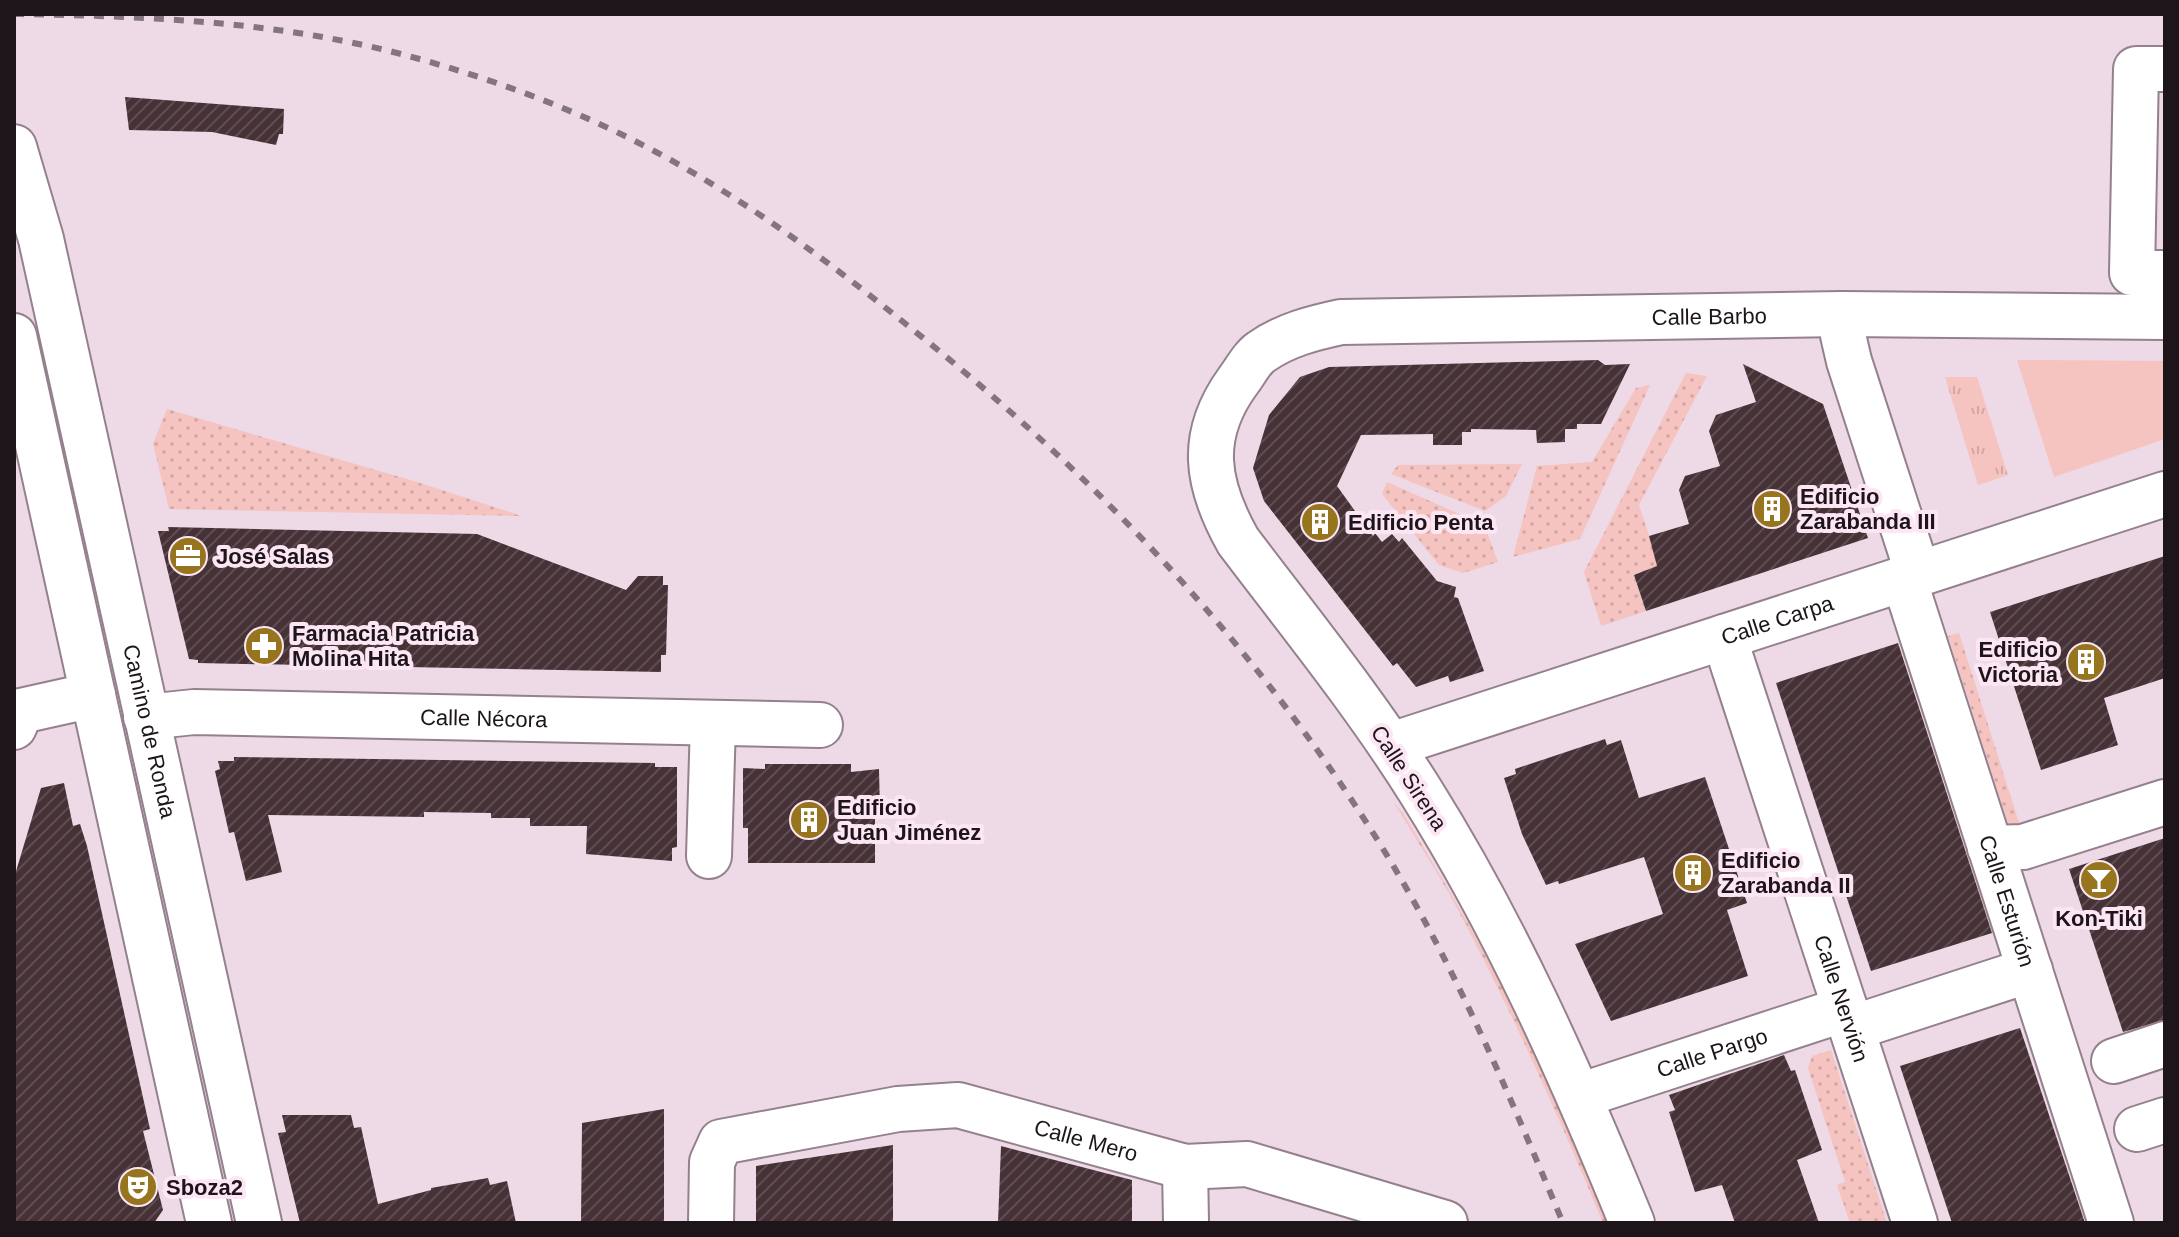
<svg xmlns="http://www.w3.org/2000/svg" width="2179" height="1237" font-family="Helvetica,sans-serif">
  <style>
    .grass { fill: #f5c3c0 }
    .park { fill: url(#park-tufts) }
    .garden { fill: url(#garden-dots) }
    .building { fill: url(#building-hatch) }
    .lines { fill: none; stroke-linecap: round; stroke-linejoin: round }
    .minor-casing { stroke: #94818d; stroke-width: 48 }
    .major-casing { stroke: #94818d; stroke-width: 48 }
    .minor { stroke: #fff; stroke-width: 44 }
    .major { stroke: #fff; stroke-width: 44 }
    .rail { stroke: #83757e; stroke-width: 6; stroke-dasharray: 10 10; stroke-linecap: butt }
    .labels { text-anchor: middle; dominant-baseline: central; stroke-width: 8; stroke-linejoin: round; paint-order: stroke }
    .street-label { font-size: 22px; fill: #1d151a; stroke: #fce6f3 }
    .poi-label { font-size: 22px; font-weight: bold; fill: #1d151a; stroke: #fce6f3; text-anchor: start }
  </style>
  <defs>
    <pattern id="park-tufts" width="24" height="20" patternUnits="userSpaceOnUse" patternTransform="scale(2)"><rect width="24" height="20" fill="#f5c3c0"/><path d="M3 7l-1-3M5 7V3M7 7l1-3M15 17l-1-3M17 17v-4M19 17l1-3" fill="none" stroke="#d2a7a4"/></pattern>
    <pattern id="garden-dots" width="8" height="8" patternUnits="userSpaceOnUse" patternTransform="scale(2)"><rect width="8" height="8" fill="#f5c3c0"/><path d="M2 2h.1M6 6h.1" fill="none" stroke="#d2a7a4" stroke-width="1.8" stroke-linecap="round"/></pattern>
    <pattern id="building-hatch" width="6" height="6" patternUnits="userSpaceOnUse" patternTransform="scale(2)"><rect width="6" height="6" fill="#453136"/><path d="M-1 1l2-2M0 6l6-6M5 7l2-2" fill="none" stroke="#5d4c50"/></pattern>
  </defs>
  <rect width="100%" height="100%" fill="#eed9e6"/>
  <path class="grass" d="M2017,360L2165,361V439L2054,477Z"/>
  <path class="park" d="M1945,377H1977L2008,475L1978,485Z"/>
  <g class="garden">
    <path d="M1686,373L1707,376L1639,505L1659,566L1634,575L1646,611L1601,626L1584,572Z"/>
    <path d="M1650,385L1580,539L1513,557L1537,466L1592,462L1636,388Z"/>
    <path d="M167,409L417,482L522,516L169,509L153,444Z"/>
    <path d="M1522,464L1506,496L1485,511L1391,474L1398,465Z"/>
    <path d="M1387,482L1484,525L1498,562L1463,573L1439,565L1382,494Z"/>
    <path d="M1959,633L2021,829L2011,833L1948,636Z"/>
    <path d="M1394,803L1403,813C1438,871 1472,928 1503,988C1542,1064 1574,1144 1607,1223H1603C1559,1116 1511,1010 1457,908C1438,872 1415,838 1394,803Z"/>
    <path d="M1831,1050L1887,1223H1850L1837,1185L1845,1182L1808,1068L1812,1056Z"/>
  </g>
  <g class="building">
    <path d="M125,97L284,109L283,134H279L276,145L212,132L129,130Z"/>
    <path d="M1598,360L1605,365L1630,364L1601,424H1577V429H1565V442L1537,443L1536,430L1471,429V432H1462V445H1433V434L1361,435L1337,486L1373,536L1375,533L1382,542L1392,534L1399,542L1402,538L1437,581L1456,587L1454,597L1458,598L1484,671L1450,682L1448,676L1416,687L1397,663L1393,666L1264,501L1253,468L1269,415L1300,377L1329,367Z"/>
    <path d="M1743,364L1823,404L1868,538L1646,611L1634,575L1657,566L1649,536L1689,524L1679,490L1685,476L1720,466L1709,431L1716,415L1756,402Z"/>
    <path d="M168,527L477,534L626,590L638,576H663V585H668L666,655H661V672L198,663V660L189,659L158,531H169Z"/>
    <path d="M2165,556V678L2104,698L2118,745L2041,770L1990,612Z"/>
    <path d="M1898,643L1992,933L1871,971L1776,683Z"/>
    <path d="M1605,739L1607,745L1621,740L1639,798L1705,777L1747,903L1727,910L1748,976L1611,1021L1575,944L1663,914L1644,857L1559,884L1558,881L1546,885L1522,834L1504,778L1516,774L1515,769Z"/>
    <path d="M234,757L655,763V767H677V847L672,848V861L586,854L587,826H530V818H491V813L424,812V817L268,815L282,872L246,881L234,832L229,833L215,771L220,769L218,761H234Z"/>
    <path d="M765,764H851V772L879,769L880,812H875V863H748V828H743V768L765,769Z"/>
    <path d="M64,783L73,826L80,824L87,846L150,1129L143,1131L163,1210L154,1223H14V878L41,788Z"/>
    <path d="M2165,838V1020L2123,1032L2069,869Z"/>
    <path d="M2020,1028L2085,1223H1952L1900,1066Z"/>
    <path d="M1784,1055L1791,1071L1795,1070L1822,1150L1797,1160L1819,1223H1735L1722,1185L1695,1192L1669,1112L1675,1110L1669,1095Z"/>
    <path d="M664,1109V1223H581L582,1123Z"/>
    <path d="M282,1115H351L354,1128L361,1127L378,1204L431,1190V1188L488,1178L490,1185L507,1181L516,1223H300L278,1133L286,1132Z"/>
    <path d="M893,1145V1223H756V1166Z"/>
    <path d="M1001,1146L1132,1180V1223H998Z"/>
  </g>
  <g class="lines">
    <defs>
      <g id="minor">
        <path d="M2165,69H2136L2132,273H2165"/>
        <path d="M1843,314V335L1849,361L1918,574"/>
        <path id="s1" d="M1904,579L2111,1223"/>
        <path id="s2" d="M1724,637L1915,1223"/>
        <path id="s3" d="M146,717L194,712L820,725"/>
        <path d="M14,727L21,711L93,695"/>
        <path id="s4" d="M1391,745L2165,494"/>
        <path d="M1990,848L2023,847L2165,802"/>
        <path d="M709,856L713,723"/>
        <path d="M1852,1028L2030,970"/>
        <path d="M2114,1061L2165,1044"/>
        <path id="s5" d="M1579,1096L1845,1009"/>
        <path d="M2137,1129L2165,1120"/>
        <path d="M1185,1167L1186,1223"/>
        <path id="s6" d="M711,1223L712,1162L721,1142L898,1109L958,1105L1185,1167L1247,1164L1445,1223"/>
        <path id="s7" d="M1632,1223C1571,1074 1507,929 1421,792C1366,704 1300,623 1238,541C1206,484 1198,436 1238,381C1245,372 1252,358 1261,352C1285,335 1313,328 1341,322L1843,314L2165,317"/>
      </g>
      <g id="major">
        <path id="s8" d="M14,147L41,239L259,1223"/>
        <path d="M14,336L209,1223"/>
      </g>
    </defs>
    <use href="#minor" class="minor-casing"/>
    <use href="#major" class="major-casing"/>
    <use href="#minor" class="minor"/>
    <use href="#major" class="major"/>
    <path class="rail" d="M14,14C144,16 274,21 401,54C488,77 576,109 656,152C746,200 828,261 907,325C1093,473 1254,642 1380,844C1454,963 1509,1094 1563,1223"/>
  </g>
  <defs>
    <symbol id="building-disc" viewBox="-11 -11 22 22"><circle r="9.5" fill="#97751e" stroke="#fce6f3"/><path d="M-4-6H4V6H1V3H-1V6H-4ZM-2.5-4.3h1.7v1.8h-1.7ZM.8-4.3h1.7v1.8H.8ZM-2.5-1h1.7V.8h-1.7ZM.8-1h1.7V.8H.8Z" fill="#fff"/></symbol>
    <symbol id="office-disc" viewBox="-11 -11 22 22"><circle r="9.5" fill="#97751e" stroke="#fce6f3"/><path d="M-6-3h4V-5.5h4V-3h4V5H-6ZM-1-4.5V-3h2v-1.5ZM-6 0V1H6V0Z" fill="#fff"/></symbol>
    <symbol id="pharmacy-disc" viewBox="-11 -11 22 22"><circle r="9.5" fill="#97751e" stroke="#fce6f3"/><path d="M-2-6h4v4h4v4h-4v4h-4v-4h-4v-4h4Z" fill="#fff"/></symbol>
    <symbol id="bar-disc" viewBox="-11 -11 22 22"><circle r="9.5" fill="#97751e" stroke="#fce6f3"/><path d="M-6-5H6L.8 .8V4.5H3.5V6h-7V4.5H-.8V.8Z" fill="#fff"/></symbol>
    <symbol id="theatre-disc" viewBox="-11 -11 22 22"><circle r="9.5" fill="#97751e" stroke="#fce6f3"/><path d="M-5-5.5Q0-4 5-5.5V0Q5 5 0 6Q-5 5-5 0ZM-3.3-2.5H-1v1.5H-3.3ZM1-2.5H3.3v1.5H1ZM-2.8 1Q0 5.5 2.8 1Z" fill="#fff"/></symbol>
  </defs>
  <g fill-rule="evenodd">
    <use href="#building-disc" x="1750" y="487" width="44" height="44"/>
    <use href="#building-disc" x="1298" y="500" width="44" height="44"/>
    <use href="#office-disc" x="166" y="534" width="44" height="44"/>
    <use href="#pharmacy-disc" x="242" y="624" width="44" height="44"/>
    <use href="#building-disc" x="2064" y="640" width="44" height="44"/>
    <use href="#building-disc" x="787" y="798" width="44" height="44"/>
    <use href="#building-disc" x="1671" y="851" width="44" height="44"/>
    <use href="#bar-disc" x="2077" y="858" width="44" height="44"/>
    <use href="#theatre-disc" x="116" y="1165" width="44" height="44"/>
  </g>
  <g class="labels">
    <g class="street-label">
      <text stroke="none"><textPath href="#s7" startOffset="1454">Calle Barbo</textPath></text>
      <text stroke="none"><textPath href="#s4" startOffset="406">Calle Carpa</textPath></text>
      <text stroke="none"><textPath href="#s3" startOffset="338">Calle Nécora</textPath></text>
      <text stroke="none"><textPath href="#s8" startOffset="600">Camino de Ronda</textPath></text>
      <text transform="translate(1409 778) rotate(57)">Calle Sirena</text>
      <text stroke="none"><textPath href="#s1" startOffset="338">Calle Esturión</textPath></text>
      <text stroke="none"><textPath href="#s2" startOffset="380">Calle Nervión</textPath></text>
      <text stroke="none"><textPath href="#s5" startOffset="140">Calle Pargo</textPath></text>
      <text stroke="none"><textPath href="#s6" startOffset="456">Calle Mero</textPath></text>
    </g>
    <g class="poi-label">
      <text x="1800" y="496">Edificio<tspan x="1800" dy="25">Zarabanda III</tspan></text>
      <text x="1348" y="522">Edificio Penta</text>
      <text x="216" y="556">José Salas</text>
      <text x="292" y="633">Farmacia Patricia<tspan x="292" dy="25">Molina Hita</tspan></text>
      <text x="2058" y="649" text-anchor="end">Edificio<tspan x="2058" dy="25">Victoria</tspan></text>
      <text x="837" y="807">Edificio<tspan x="837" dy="25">Juan Jiménez</tspan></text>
      <text x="1721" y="860">Edificio<tspan x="1721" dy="25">Zarabanda II</tspan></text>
      <text x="2099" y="918" text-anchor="middle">Kon-Tiki</text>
      <text x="166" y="1187">Sboza2</text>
    </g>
  </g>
  <rect width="2179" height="1237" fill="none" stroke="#1d151a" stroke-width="32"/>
</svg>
